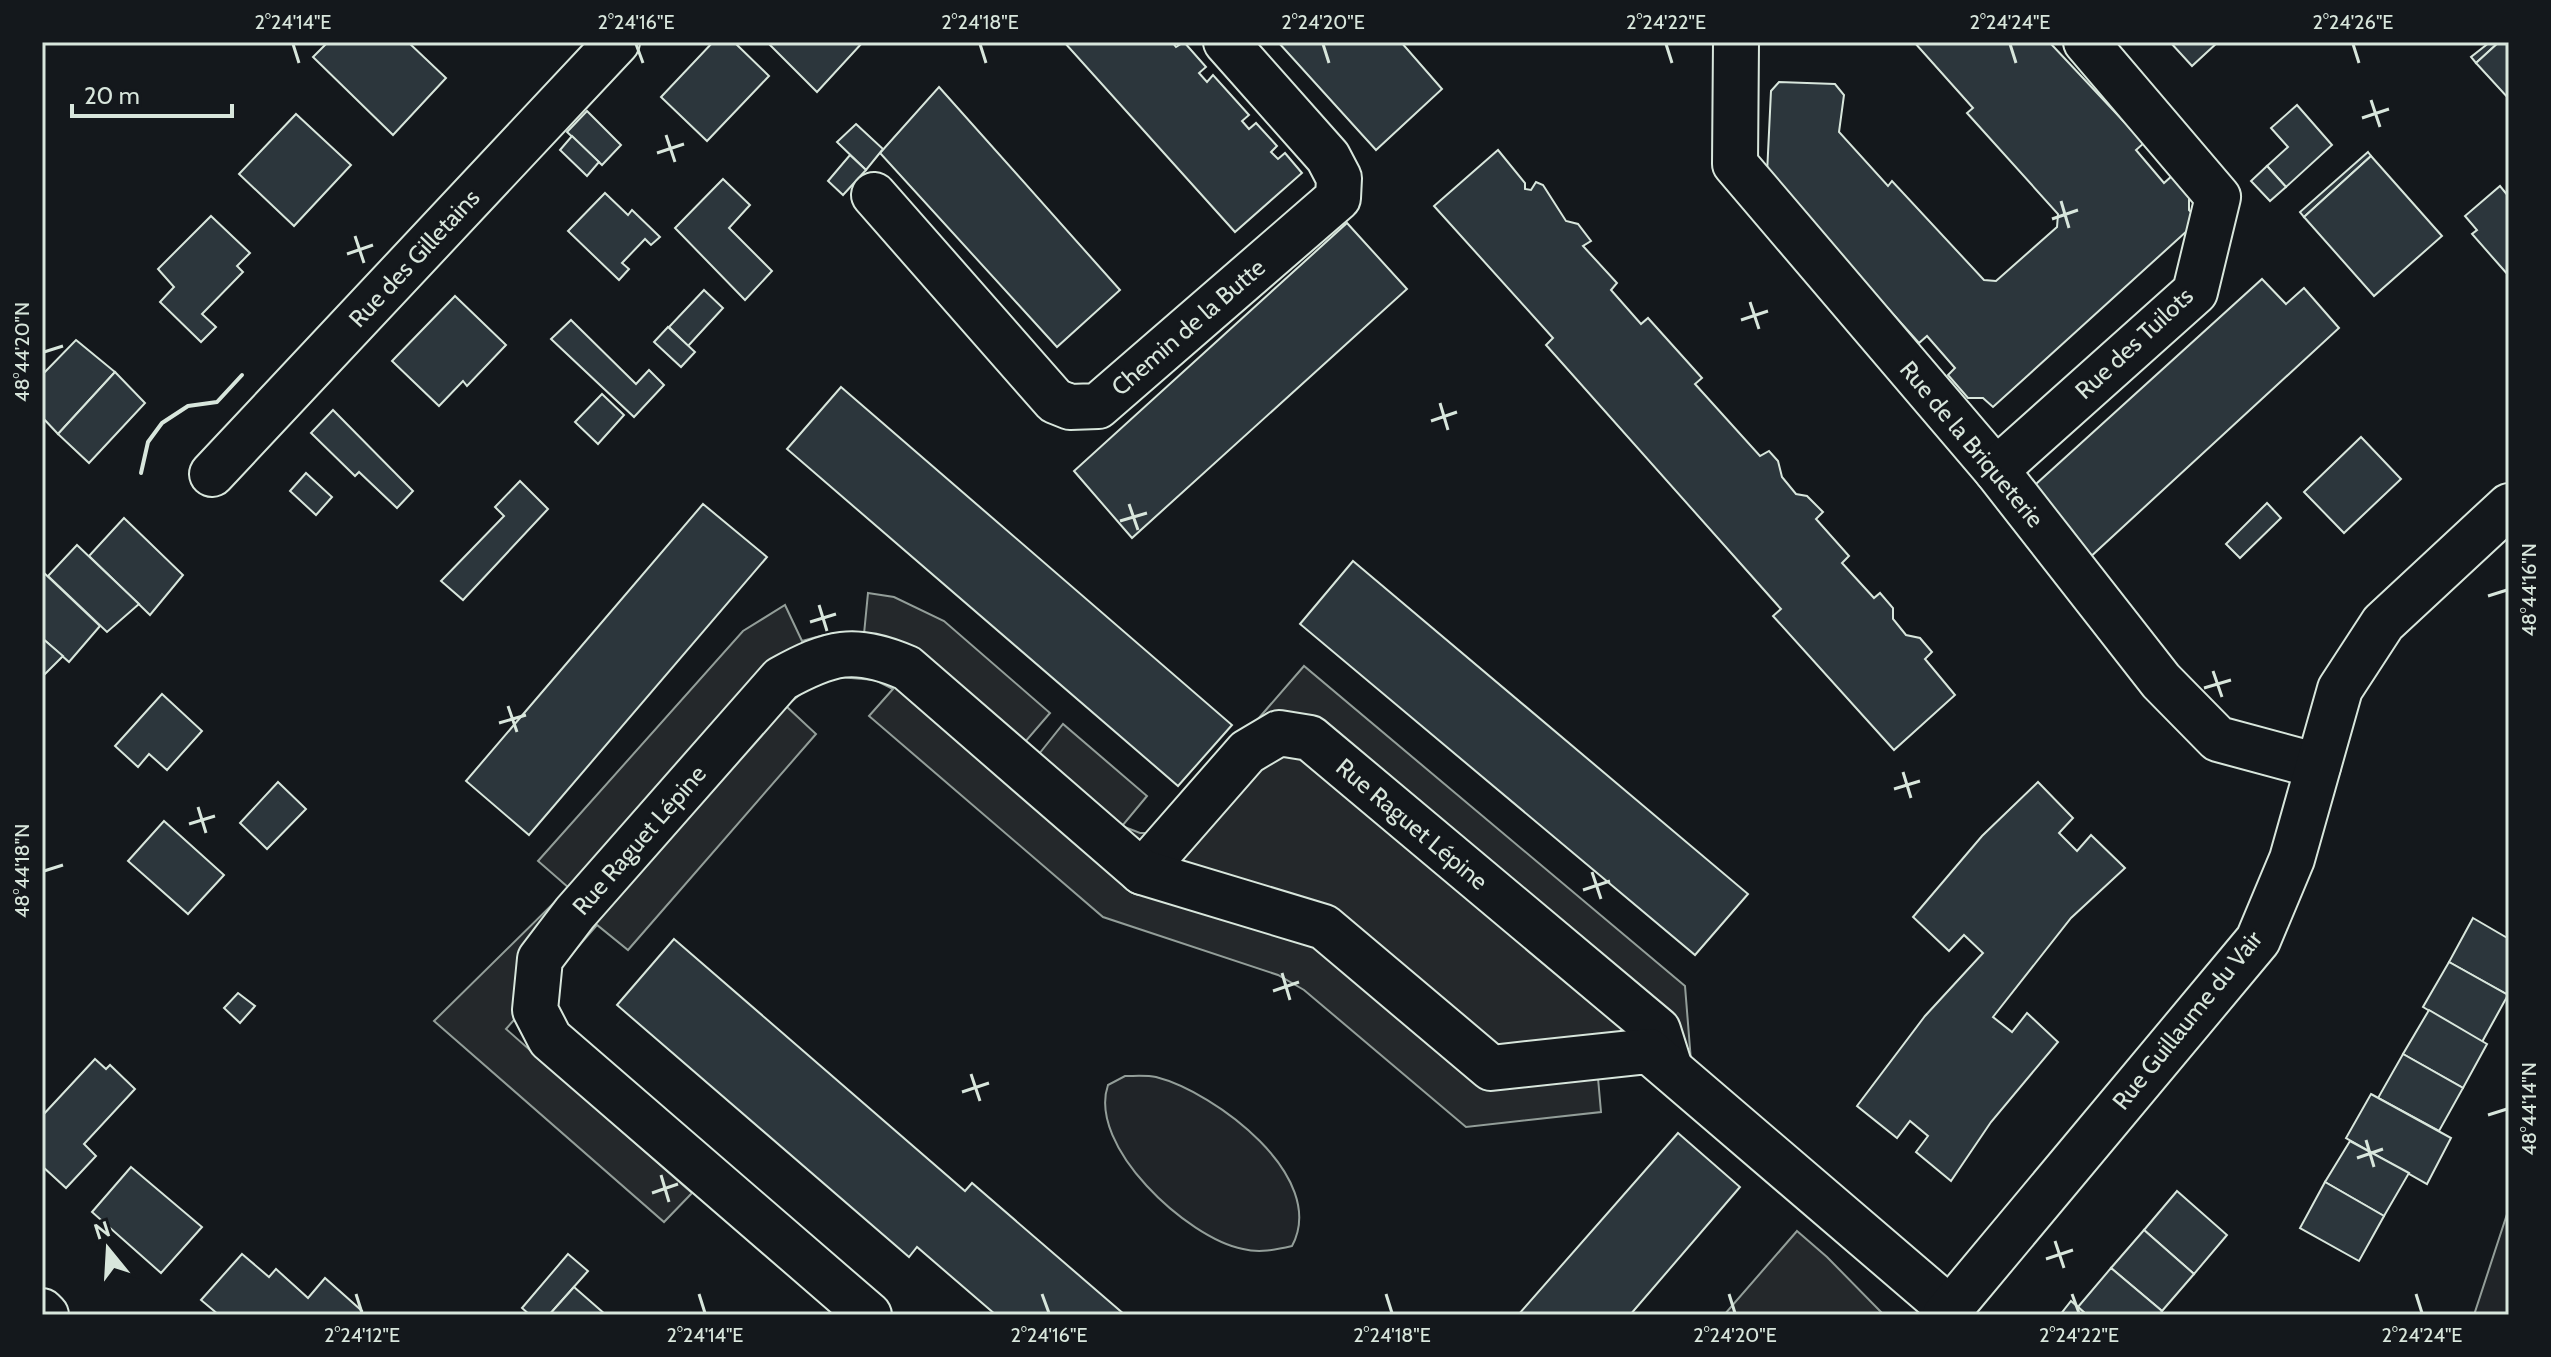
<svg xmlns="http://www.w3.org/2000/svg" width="2551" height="1357" font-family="Cabin,sans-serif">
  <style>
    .green { fill: #202428; stroke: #939e99; stroke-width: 2 }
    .parking { fill: #24282b; stroke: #939e99; stroke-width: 2 }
    .building { fill: #2c363c; stroke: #d8e6dc; stroke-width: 2 }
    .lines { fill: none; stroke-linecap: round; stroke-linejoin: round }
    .minor-casing { stroke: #d8e6dc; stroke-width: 48 }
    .minor { stroke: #14181c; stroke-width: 44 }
    .wall { stroke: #d8e6dc; stroke-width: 4 }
    .ticks { fill: none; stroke: #d8e6dc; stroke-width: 3 }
    .labels { text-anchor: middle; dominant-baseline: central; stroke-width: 6; stroke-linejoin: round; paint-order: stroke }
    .street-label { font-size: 24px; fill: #d8e6dc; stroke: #14181c }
    .neatline { fill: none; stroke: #d8e6dc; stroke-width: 3 }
    .ticks-label { font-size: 20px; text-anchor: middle; fill: #d8e6dc }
  </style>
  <rect width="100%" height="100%" fill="#14181c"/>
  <g class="green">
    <path d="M1125,1076C1135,1076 1147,1075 1156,1077C1215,1092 1329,1177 1292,1246C1275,1250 1259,1253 1243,1249C1187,1238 1087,1146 1108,1085Z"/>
    <path d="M2509,1208V1315H2475V1312Z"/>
  </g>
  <g class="parking">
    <path d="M868,593L894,597L944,621L1050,713L1024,743L1039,754L1063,724L1147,796L1122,826L1140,833H1149L1173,817L1304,666L1685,986L1691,1061L1598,1078L1601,1112L1466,1127L1304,990L1278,975L1103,917L869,716L893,689L875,680L839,677L808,688L786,706L816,734L628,950L597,925L506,1029L692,1193L664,1222L434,1021L569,888L538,861L743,631L785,605L802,641L824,635L864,634Z"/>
    <path d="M1797,1231L1827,1257L1884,1315H1724Z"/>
  </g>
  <g class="building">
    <path d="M328,42H408L446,78L393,135L313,57Z"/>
    <path d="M713,42H734L769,76L707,141L661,97Z"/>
    <path d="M767,42H863L817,92Z"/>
    <path d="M1064,42H1172L1176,47L1184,42L1206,67L1199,73L1207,82L1213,75L1249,115L1242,121L1249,129L1256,123L1277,146L1271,152L1278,159L1285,153L1302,173L1235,232Z"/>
    <path d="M1278,42H1401L1442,89L1376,150Z"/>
    <path d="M1914,42H2055L2052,45L2144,143L2136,150L2164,183L2173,175L2189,193V210L2199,220L1993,407L1983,398H1968L1948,375L1955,368L1927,336L1919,343L1767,174L1771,91L1779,82L1835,84L1844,95L1839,132L1888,186L1892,181L1984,280L1996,281L2057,227L2058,214L1967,113L1973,108Z"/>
    <path d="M2170,42H2218L2192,66Z"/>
    <path d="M2490,42H2499L2476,63L2471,57Z"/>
    <path d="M2499,42H2509V99L2476,63Z"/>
    <path d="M939,87L1120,290L1057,347L880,153Z"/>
    <path d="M2297,105L2332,145L2286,187L2267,166L2288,147L2271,128Z"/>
    <path d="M587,111L621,145L602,165L567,132Z"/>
    <path d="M296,114L351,165L294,226L239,174Z"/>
    <path d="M856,124L883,149L866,170L837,142Z"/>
    <path d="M572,136L599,162L587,176L560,150Z"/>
    <path d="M1498,150L1525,183V189L1531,190L1536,182L1543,185L1566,221L1578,224L1591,241L1583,246L1617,283L1611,290L1641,324L1648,318L1702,378L1695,384L1760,456L1769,451L1778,461L1782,477L1796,494L1807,496L1823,512L1816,519L1849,556L1842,563L1874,598L1880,593L1893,608V619L1906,635L1920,638L1932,652L1925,659L1955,695L1894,750L1773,616L1781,609L1546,345L1553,338L1434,206Z"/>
    <path d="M2368,152L2371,156L2304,217L2300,212Z"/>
    <path d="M850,155L866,170L843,195L828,181Z"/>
    <path d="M2371,156L2442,236L2374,296L2304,217Z"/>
    <path d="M2267,166L2286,187L2270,201L2251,181Z"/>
    <path d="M723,179L750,205L729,228L772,271L745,300L675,228Z"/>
    <path d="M2500,186L2509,197V276L2472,234L2477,230L2465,216Z"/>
    <path d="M605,193L628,215L632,210L660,237L651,245L645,239L622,263L629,269L619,280L568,231Z"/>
    <path d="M211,216L250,253L237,266L243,272L202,314L216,327L201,342L160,302L174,287L158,269Z"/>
    <path d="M1347,223L1407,289L1132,538L1074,471Z"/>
    <path d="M2262,279L2286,304L2304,288L2339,328L2087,560L2026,493Z"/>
    <path d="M704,290L723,308L688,346L669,327Z"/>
    <path d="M455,296L506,345L467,386L463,381L439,406L392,361Z"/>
    <path d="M571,320L636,384L649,370L664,385L634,417L551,339Z"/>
    <path d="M668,327L695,352L681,367L654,342Z"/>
    <path d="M76,340L115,372L58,434L42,417V375Z"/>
    <path d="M115,372L145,403L89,463L58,434Z"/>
    <path d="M841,387L1232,725L1178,786L787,449Z"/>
    <path d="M602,394L624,415L598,444L575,422Z"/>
    <path d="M333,410L413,491L397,508L359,472L355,476L311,433Z"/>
    <path d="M2361,437L2401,479L2344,533L2304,492Z"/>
    <path d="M306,473L332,497L316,515L290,491Z"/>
    <path d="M520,481L548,509L463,600L441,581L504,516L495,507Z"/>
    <path d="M2267,503L2281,518L2240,558L2226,544Z"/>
    <path d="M703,504L767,557L529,835L466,781Z"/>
    <path d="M124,518L183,575L150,615L89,556Z"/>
    <path d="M77,545L139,604L107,632L48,576Z"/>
    <path d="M1353,561L1748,894L1695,955L1300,624Z"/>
    <path d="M42,571L100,626L69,662L42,638Z"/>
    <path d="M42,638L63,656L44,675H42Z"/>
    <path d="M162,694L202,731L167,770L149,754L138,767L115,746Z"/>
    <path d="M278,782L306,809L267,849L240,823Z"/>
    <path d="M2038,782L2073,818L2059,833L2077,851L2091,835L2125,868L2071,918L1993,1017L2012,1032L2027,1013L2058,1042L1991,1122L1951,1181L1916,1152L1928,1136L1910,1121L1897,1138L1857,1106L1925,1016L1983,953L1964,935L1949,951L1913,917L1982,836Z"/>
    <path d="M164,821L224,875L188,914L128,861Z"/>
    <path d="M2473,918L2509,939L2508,995L2449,962Z"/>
    <path d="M674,939L965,1191L972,1183L1125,1315H996L917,1247L909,1257L617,1005Z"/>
    <path d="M2449,962L2508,995L2482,1042L2423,1007Z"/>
    <path d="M238,993L255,1006L240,1023L224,1008Z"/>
    <path d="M2429,1010L2487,1044L2463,1088L2403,1054Z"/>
    <path d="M2403,1054L2463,1088L2439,1131L2378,1098Z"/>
    <path d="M95,1059L106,1069L110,1065L135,1089L84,1144L96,1156L66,1188L42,1166V1116Z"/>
    <path d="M2371,1094L2451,1138L2427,1184L2346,1138Z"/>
    <path d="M1678,1133L1740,1187L1630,1315H1518Z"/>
    <path d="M2350,1141L2409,1173L2384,1216L2325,1182Z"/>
    <path d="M131,1167L202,1227L161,1273L92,1212Z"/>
    <path d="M2325,1182L2384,1216L2359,1261L2300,1228Z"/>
    <path d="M2177,1191L2227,1235L2194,1274L2144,1230Z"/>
    <path d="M2144,1230L2194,1274L2162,1311L2111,1268Z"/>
    <path d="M242,1254L269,1277L276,1269L308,1298L325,1278L362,1311L359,1315H219L201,1300Z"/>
    <path d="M568,1254L588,1271L549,1315H530L522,1308Z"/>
    <path d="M2111,1268L2162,1311L2159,1315H2087L2078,1307Z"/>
    <path d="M574,1287L606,1315H549Z"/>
    <path d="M2071,1301L2078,1307L2087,1315H2060Z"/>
  </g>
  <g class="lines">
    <defs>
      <g id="minor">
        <path d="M1736,42L1735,164L1996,470L2161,681L2218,739L2318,766"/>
        <path d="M874,195L1055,401L1070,407L1098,406L1338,198L1339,178L1328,157L1226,42"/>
        <path d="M1996,470L2195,292L2218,197L2086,42"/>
        <path d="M212,474L617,42"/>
        <path d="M1142,872L1247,752L1279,733L1310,738L1658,1030L1670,1068"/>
        <path d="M42,1311L46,1315"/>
        <path d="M869,1315L550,1039L535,1010L540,959L575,913L781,679C830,652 854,645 907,668L1142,872L1324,927L1491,1068L1649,1051L1950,1309"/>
        <path d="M1945,1315L2258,940L2292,859L2340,689L2383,623L2509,506"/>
      </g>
    </defs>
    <use href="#minor" class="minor-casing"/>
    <use href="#minor" class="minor"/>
    <path class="wall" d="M141,473L148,442L162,423L188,406L217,402L242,375"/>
  </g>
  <path class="ticks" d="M293,44L299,63M636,44L643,63M980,44L986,63M1323,44L1329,63M1666,44L1672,63M2010,44L2016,63M2353,44L2359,63M2371,100L2380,127M2362,118L2389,109M666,135L675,162M657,153L684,144M2061,201L2069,228M2052,219L2078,210M355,236L364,263M347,254L373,245M1750,302L1759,329M1741,320L1768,311M44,352L63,346M1440,403L1448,430M1431,421L1457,412M1129,504L1138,530M1120,521L1147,513M2488,596L2507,590M819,605L827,631M810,622L836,614M2213,671L2222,697M2204,688L2231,680M508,706L517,732M499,723L526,715M1903,772L1911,798M1894,789L1920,781M198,807L206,833M189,824L215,816M44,871L63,865M1592,872L1601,899M1583,890L1610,881M1282,973L1290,1000M1273,991L1299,982M971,1074L980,1101M962,1092L989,1083M2488,1115L2507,1109M2366,1140L2374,1167M2357,1158L2383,1149M661,1175L669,1202M652,1193L678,1184M2055,1241L2064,1268M2046,1259L2073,1250M356,1294L362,1313M699,1294L705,1313M1042,1294L1049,1313M1386,1294L1392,1313M1729,1294L1735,1313M2072,1294L2079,1313M2416,1294L2422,1313"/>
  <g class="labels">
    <g class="street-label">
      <text transform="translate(414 258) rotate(-47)">Rue des Gilletains</text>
      <text transform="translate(1188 327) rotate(-41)">Chemin de la Butte</text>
      <text transform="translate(2134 343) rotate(-43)">Rue des Tuilots</text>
      <text transform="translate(1972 444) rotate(50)">Rue de la Briqueterie</text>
      <text transform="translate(1412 824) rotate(40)">Rue Raguet Lépine</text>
      <text transform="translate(639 840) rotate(-49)">Rue Raguet Lépine</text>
      <text transform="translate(2187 1020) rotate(-51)">Rue Guillaume du Vair</text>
    </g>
  </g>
  <rect width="2551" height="1357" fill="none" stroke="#14181c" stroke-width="88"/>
  <g transform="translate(108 1249) rotate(342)" stroke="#14181c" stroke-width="6" paint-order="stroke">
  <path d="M0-6L14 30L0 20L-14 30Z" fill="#d8e6dc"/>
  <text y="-12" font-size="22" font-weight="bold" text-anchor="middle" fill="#d8e6dc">N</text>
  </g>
  <path d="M72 104v12h160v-12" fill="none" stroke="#d8e6dc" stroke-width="4"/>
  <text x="84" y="104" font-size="24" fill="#d8e6dc" stroke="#14181c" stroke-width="6" paint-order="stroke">20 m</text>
  <rect x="44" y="44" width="2463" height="1269" class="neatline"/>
  <g class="ticks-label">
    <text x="293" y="29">2°24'14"E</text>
    <text x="636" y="29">2°24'16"E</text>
    <text x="980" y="29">2°24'18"E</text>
    <text x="1323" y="29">2°24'20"E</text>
    <text x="1666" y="29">2°24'22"E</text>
    <text x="2010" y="29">2°24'24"E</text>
    <text x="2353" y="29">2°24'26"E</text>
    <text transform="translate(22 352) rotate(-90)" y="7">48°44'20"N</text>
    <text transform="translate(2529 590) rotate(-90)" y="7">48°44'16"N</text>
    <text transform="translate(22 871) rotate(-90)" y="7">48°44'18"N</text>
    <text transform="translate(2529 1109) rotate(-90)" y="7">48°44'14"N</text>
    <text x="362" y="1342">2°24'12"E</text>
    <text x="705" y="1342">2°24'14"E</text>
    <text x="1049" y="1342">2°24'16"E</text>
    <text x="1392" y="1342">2°24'18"E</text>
    <text x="1735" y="1342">2°24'20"E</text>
    <text x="2079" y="1342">2°24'22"E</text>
    <text x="2422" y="1342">2°24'24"E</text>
  </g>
</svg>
